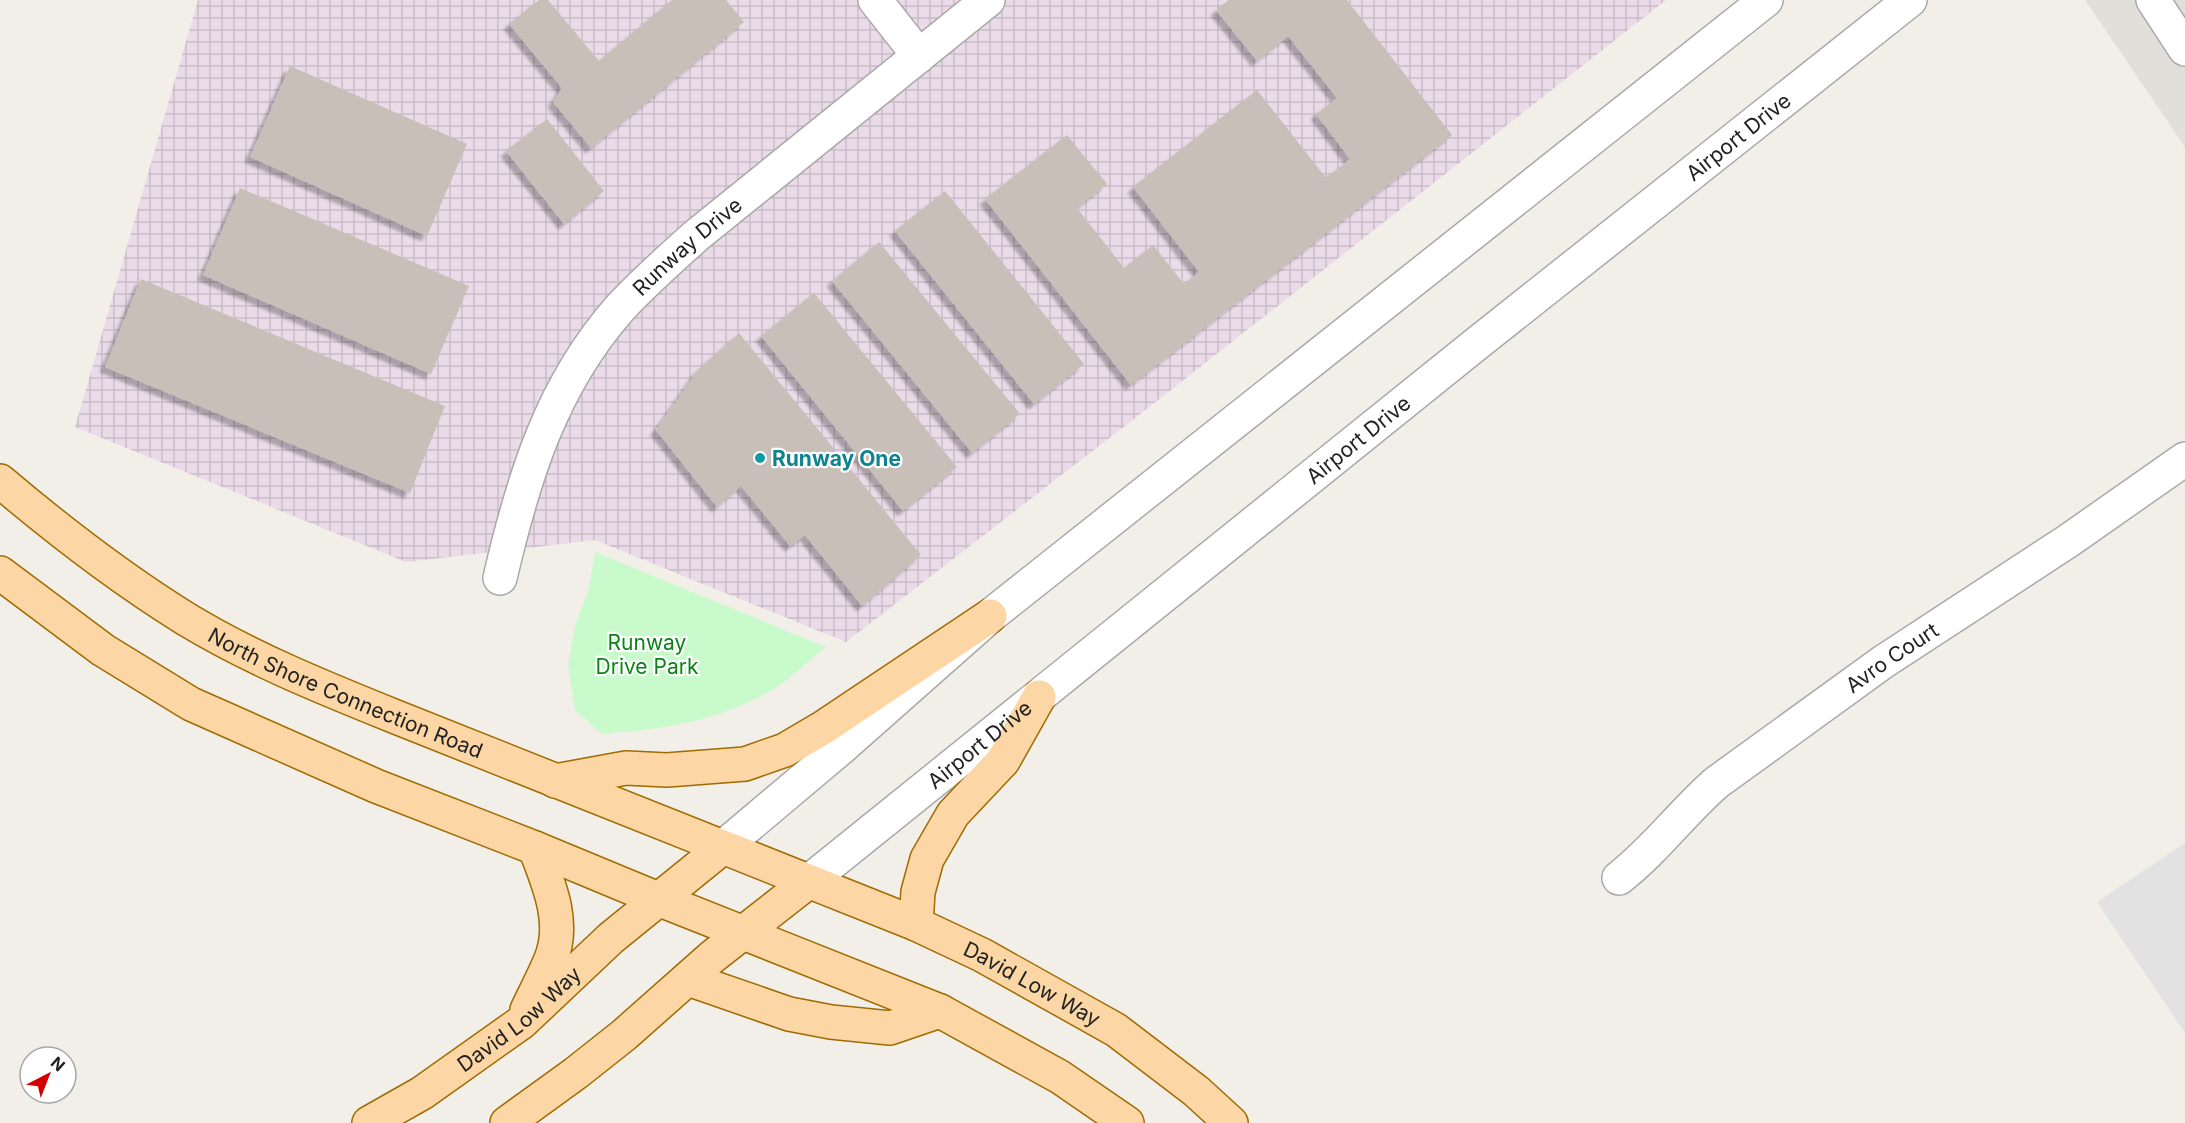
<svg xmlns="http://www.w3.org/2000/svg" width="2185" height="1123" font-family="Inter,sans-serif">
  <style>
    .industrial { fill: url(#industrial-grid) }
    .airport { fill: #e1dfda }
    .park { fill: #c8facc }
    .parking { fill: #e2e2e2 }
    .building { fill: #c7bfb8; filter: url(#shadow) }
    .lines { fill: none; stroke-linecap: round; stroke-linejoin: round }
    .minor-casing { stroke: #a9a9a9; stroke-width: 36 }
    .major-casing { stroke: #a06b00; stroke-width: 36 }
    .minor { stroke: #fff; stroke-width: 33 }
    .major { stroke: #fcd6a4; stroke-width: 33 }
    .culture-dot { fill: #0f9aa8; stroke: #fff; stroke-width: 2 }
    .labels { text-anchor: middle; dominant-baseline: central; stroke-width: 4.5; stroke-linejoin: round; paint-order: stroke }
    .street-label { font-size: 21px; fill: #222; stroke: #fff }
    .culture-label { font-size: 21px; font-weight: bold; fill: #0d838f; stroke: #fff; text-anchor: start }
    .park-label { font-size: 21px; fill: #0c8416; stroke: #fff }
  </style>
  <defs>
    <pattern id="industrial-grid" width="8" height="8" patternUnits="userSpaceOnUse" patternTransform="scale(1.5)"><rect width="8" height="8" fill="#ebdbe8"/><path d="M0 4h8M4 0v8" fill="none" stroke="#c9bcc7"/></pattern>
    <filter id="shadow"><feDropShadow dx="-5.5" dy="5.5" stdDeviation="1.5" flood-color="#0004"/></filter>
  </defs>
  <rect width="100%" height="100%" fill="#f2efe9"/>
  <path class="industrial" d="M198,0H1666L1148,408L846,642L595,540L406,562L75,427Z"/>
  <path class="airport" d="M2085,0H2185V147Z"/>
  <path class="park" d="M595,552L826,647C809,660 793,677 775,688C720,721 666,729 602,734L575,710L568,665L575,626L589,588Z"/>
  <path class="parking" d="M2185,843V1033L2097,902Z"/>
  <g class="building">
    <path d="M539,0H548L599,61L672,0H726L744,22L591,148L553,102L562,88L509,24Z"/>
    <path d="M1229,0H1347L1452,135L1131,385L985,199L1067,135L1107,184L1077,208L1124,268L1153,245L1184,284L1199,272L1133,187L1257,90L1326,178L1350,159L1316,114L1337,98L1288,36L1257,61L1216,10Z"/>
    <path d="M290,66L467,144L427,236L250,157Z"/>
    <path d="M547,119L604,191L564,224L506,151Z"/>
    <path d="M240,188L469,286L431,374L203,275Z"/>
    <path d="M945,191L1084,364L1034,404L895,231Z"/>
    <path d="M879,242L1020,414L972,453L832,281Z"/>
    <path d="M141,279L445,406L410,493L105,367Z"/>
    <path d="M814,293L957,467L903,511L761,336Z"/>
    <path d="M739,333L921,555L862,606L805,535L790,546L741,486L717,507L656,430L698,370Z"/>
  </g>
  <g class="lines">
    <defs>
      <g id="minor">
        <path d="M875,0L919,56"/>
        <path d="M2153,0L2185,49"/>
        <path id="s1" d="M500,578C523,479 551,386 620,308C644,282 670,259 697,235L988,0"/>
        <path d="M722,848L842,747L990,616L1766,0"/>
        <path id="s2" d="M1619,878C1655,850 1682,813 1716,783L1883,662L2068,541L2185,459"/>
        <path id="s3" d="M808,882L1475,345L1910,0"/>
      </g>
      <g id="major">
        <path id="s4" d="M0,481C59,531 120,578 186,619C252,659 324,688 396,717L916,924L982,955L1116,1030L1196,1091L1231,1123"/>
        <path d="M0,573L103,650L191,704L376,786L535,848L658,899L940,1011L1060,1077L1127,1123"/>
        <path d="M555,781L626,768L667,770L745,764L785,750L824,727L990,616"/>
        <path d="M916,924L918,892L927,859L953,814L1003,761L1039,697"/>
        <path d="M688,979L789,1014L831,1022L890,1028L940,1011"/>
        <path d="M527,1010C535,993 544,976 551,959C566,922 548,882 535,848"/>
        <path id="s5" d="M369,1123L422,1093L522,1022L611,938L722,848"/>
        <path d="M507,1123L576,1073L624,1035L712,957L808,882"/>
      </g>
    </defs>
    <use href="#minor" class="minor-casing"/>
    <use href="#major" class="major-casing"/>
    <use href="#minor" class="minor"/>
    <use href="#major" class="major"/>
  </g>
  <circle class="culture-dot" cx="760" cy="458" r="6"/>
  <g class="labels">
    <g class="street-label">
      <text stroke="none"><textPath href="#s3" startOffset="1192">Airport Drive</textPath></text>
      <text stroke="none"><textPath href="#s1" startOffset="390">Runway Drive</textPath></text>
      <text stroke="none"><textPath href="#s3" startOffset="706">Airport Drive</textPath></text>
      <text stroke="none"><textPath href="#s2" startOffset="352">Avro Court</textPath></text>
      <text stroke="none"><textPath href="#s4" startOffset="408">North Shore Connection Road</textPath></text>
      <text stroke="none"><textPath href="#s3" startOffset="220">Airport Drive</textPath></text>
      <text stroke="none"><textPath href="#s4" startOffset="1154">David Low Way</textPath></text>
      <text stroke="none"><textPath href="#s5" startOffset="183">David Low Way</textPath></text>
    </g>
    <g class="culture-label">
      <text x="772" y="458">Runway One</text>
    </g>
    <g class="park-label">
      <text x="647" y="642">Runway<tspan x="647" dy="24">Drive Park</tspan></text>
    </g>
  </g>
  <g transform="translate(48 1075) rotate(42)"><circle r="28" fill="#ffffff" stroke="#a7a7a7" stroke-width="1.5"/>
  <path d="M0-4.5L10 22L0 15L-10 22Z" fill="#d40000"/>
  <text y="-9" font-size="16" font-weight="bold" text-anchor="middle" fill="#222222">N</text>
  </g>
</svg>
